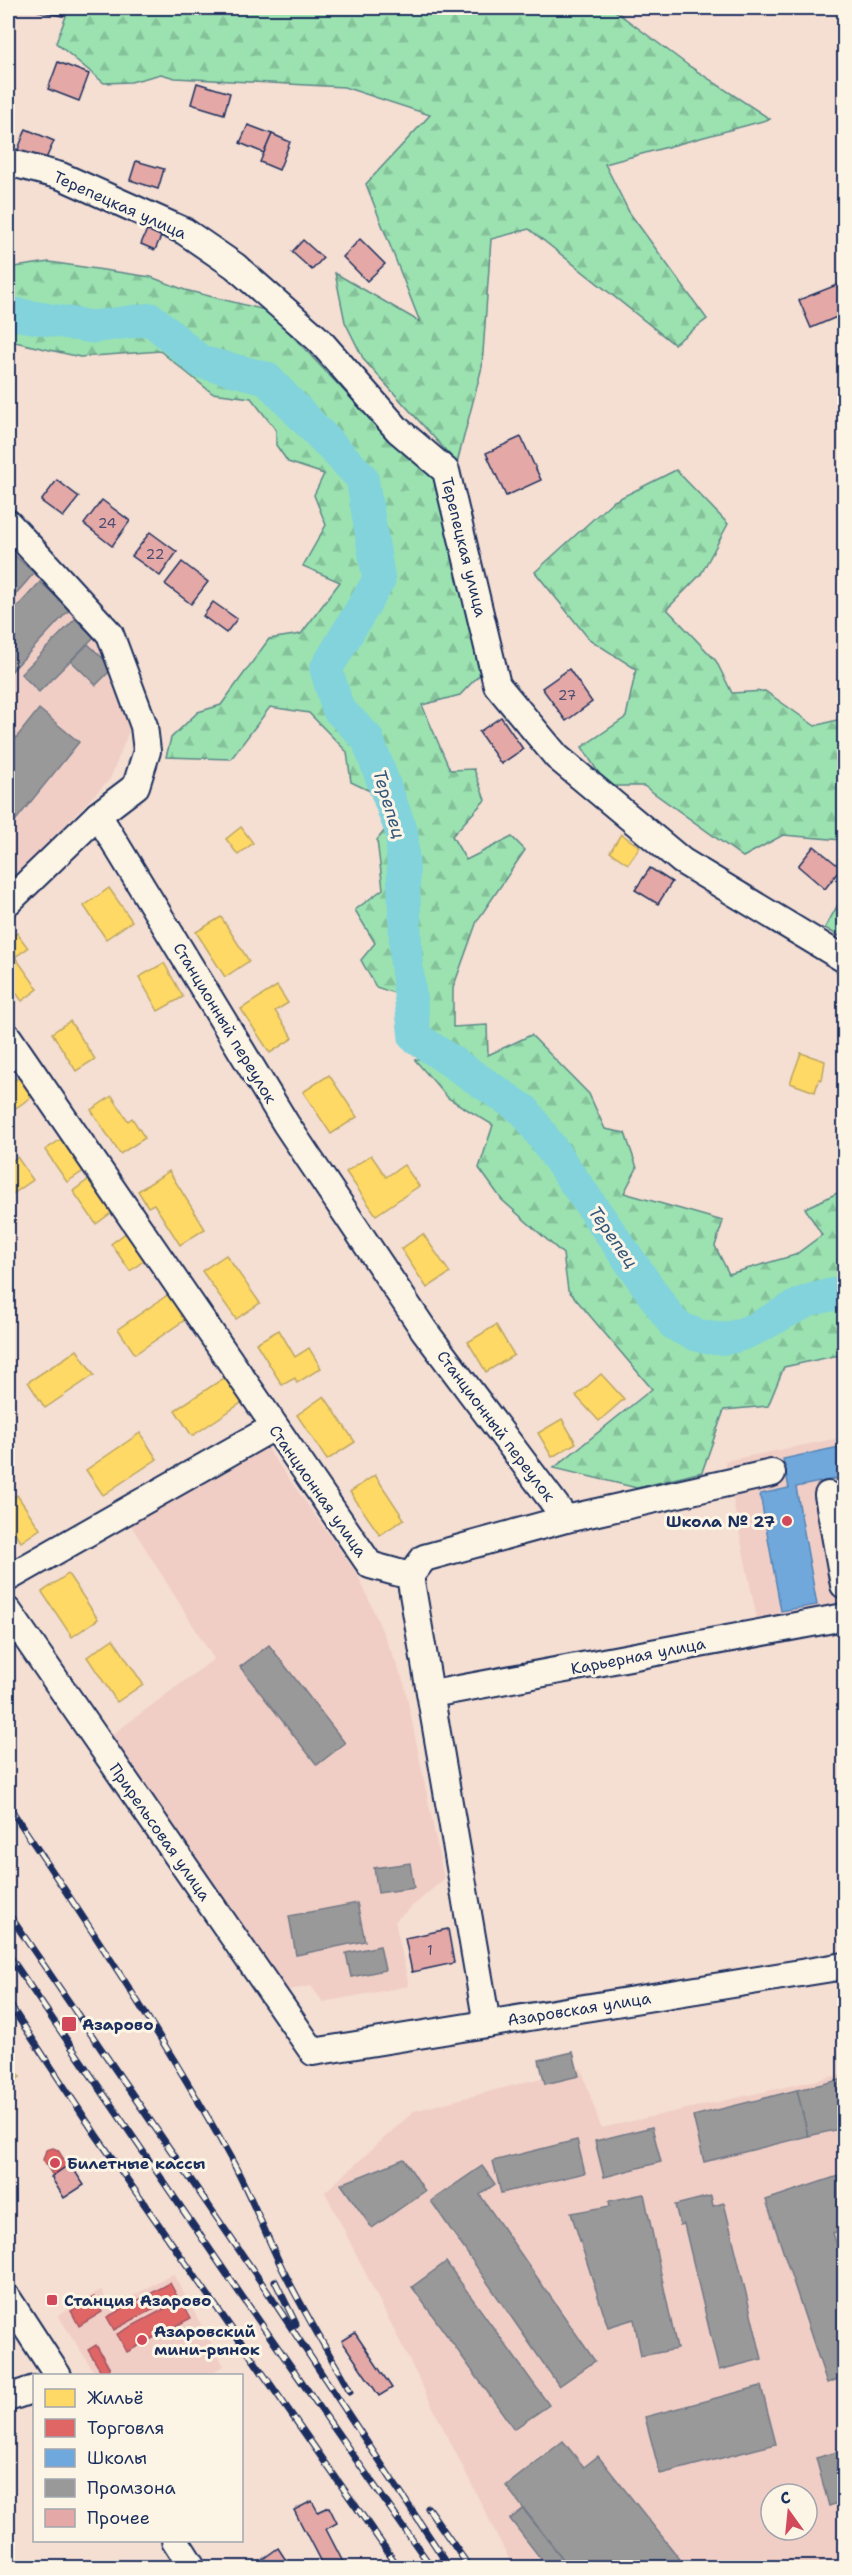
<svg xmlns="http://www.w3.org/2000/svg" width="852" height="2575" font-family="'Shantell Sans',sans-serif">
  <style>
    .built { fill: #f0cec5; fill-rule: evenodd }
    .forest { fill: url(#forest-firs); stroke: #5b8887; stroke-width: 1.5 }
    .homes { fill: #ffd966; stroke: #bba664; stroke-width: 1.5 }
    .shops { fill: #e06666; stroke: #a55664; stroke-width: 1.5 }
    .schools { fill: #6fa8dc; stroke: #5684b6; stroke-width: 1.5 }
    .industry { fill: #999; stroke: #737987; stroke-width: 1.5 }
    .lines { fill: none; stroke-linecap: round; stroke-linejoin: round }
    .river { stroke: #82d3dc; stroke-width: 33 }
    .building { fill: #e4a9a7; stroke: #1b2f5e; stroke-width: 1.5 }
    .minor-casing { stroke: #1b2f5e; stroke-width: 30 }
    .minor { stroke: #fcf5e5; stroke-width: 26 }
    .rail-casing { stroke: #1b2f5e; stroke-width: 7 }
    .rail { stroke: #fcf5e5; stroke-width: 4.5; stroke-dasharray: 14; stroke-linecap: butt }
    .poi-dot { fill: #d1495b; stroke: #fcf5e5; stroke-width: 2 }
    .labels { text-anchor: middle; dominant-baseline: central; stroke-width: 6; stroke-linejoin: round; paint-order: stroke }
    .number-label { font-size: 14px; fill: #4d4e70 }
    .street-label { font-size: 16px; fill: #1b2f5e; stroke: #fcf5e5 }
    .poi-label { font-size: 16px; font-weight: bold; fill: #1b2f5e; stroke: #fcf5e5; text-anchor: start }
    .water-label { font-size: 18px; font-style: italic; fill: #35587e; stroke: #fcf5e5 }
  </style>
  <defs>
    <pattern id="forest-firs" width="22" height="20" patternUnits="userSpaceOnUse" patternTransform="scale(1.5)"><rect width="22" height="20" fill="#9be2b0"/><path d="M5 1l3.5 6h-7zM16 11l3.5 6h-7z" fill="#85c29a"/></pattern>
  </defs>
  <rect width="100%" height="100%" fill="#f5ded2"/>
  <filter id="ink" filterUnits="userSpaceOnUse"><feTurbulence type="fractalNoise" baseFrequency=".0167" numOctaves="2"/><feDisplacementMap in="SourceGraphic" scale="12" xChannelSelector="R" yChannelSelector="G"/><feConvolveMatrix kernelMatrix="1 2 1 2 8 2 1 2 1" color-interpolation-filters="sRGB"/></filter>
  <g filter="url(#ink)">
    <g class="built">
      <path d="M8,540L103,639L133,721L110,779L8,884Z"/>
      <path d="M844,1437V1483L831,1486L844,1555V1606L758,1624L725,1461Z"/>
      <path d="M264,1444L358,1575L404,1682L444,1879L395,1921L409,1986L323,2002L311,1986L283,1991L112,1735L214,1659L129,1522Z"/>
      <path d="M581,2068L601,2128L844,2074V2567H513L325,2192L414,2111ZM771,2494H807V2530H771Z"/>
      <path d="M173,2274L224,2366L207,2375H96L58,2315L101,2290L111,2308Z"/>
    </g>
    <g class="forest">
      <path d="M69,8H611L689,66L770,119L605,164L629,212L707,319L674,344L529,229L491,239L482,367L457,463L364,360L345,322L335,273L420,322L366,184L430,115L344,87L175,78L161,74L131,82L104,83L56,43Z"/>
      <path d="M49,262L151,277L185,290L269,311L390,440L440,479L483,671L460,695L422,705L450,770L474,769L485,800L452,836L466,860L512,837L525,850L477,921L453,988V1027L487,1025L488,1055L531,1035L589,1094L605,1129L625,1133L637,1168L624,1193L723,1221L715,1246L729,1274L795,1255L822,1235L805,1208L844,1190V1354L784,1367L768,1406L724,1410L702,1472L637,1488L554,1468L652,1389L568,1290L563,1254L502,1200L479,1168L493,1125L448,1098L415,1060L450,1050L428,1030L424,1003L376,987L361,960L375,943L355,910L383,889L377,840L385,830L372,792L351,782L347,752L309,713L270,707L231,759L166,757L171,738L198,712L221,705L269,639L301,634L340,582L303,566L326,525L314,495L324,474L288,462L276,445V430L251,398L212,393L160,351L80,357L15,342L8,343V268Z"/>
      <path d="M676,470L728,524L701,574L667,609L716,661L732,693L765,691L815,726L844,718V845L842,840L783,835L743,857L644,786H607L582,747L626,717L636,669L589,639L535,572L612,502Z"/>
      <path d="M844,894V939L825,928Z"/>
    </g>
    <g class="homes">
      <path d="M241,827L253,843L238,855L226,839Z"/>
      <path d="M621,834L640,847L628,864L610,852Z"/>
      <path d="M109,888L132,921L106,939L84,906Z"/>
      <path d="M221,917L249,961L225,977L196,932Z"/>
      <path d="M17,933L28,948L15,957L38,989L22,1001L8,982V940Z"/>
      <path d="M164,963L183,997L158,1011L139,977Z"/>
      <path d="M277,986L288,1003L275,1011L293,1038L270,1053L241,1009Z"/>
      <path d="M70,1021L95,1059L76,1071L52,1033Z"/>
      <path d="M801,1053L825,1061L822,1080L819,1079L815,1092L790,1083Z"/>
      <path d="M329,1075L357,1117L331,1134L303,1092Z"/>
      <path d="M19,1077L33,1096L10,1112L8,1108V1086Z"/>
      <path d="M112,1096L128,1121L132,1118L145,1138L120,1154L91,1110Z"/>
      <path d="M66,1136L88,1168L67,1182L45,1150Z"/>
      <path d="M371,1155L386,1177L404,1165L419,1186L376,1215L346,1172Z"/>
      <path d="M17,1157L33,1180L10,1196L8,1193V1164Z"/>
      <path d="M169,1171L205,1229L180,1245L154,1204L148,1207L138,1191Z"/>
      <path d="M92,1177L115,1210L96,1224L73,1191Z"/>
      <path d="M135,1226L154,1253L130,1271L111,1244Z"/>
      <path d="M423,1234L450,1273L427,1288L401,1249Z"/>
      <path d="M226,1255L260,1303L236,1319L202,1271Z"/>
      <path d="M172,1292L189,1317L135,1354L118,1329Z"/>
      <path d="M496,1325L514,1355L486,1372L468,1342Z"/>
      <path d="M279,1330L295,1357L309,1348L321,1368L297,1383L295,1378L282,1385L256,1343Z"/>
      <path d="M77,1350L94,1375L45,1408L28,1382Z"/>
      <path d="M230,1374L247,1399L192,1436L175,1410Z"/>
      <path d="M601,1374L624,1399L599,1421L576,1396Z"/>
      <path d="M324,1396L355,1442L327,1460L297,1415Z"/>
      <path d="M562,1419L576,1443L552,1457L538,1433Z"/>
      <path d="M140,1433L157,1459L103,1495L86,1470Z"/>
      <path d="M375,1475L404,1519L380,1535L350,1492Z"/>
      <path d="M17,1495L40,1529L21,1542L8,1522V1502Z"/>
      <path d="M68,1574L98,1619L72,1637L42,1592Z"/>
      <path d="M113,1639L143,1684L117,1702L87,1657Z"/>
      <path d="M13,2066L20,2077L8,2085V2070Z"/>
    </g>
    <g class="shops">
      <path d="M53,2148L58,2150L68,2166L53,2176L43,2160L46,2150Z"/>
      <path d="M170,2283L177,2296L114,2330L107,2317Z"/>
      <path d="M94,2297L102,2312L79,2326L71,2311Z"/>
      <path d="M181,2300L191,2318L127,2352L117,2334Z"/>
      <path d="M96,2345L110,2369L102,2373L88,2350Z"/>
    </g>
    <path class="schools" d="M844,1446V1477L796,1487L817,1605L781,1611L760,1494L789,1488L783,1459Z"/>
    <g class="industry">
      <path d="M8,549L34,573L8,603Z"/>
      <path d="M40,582L70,609L8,675V617Z"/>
      <path d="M75,619L94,637L39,692L21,674Z"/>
      <path d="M88,644L113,668L96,685L71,661Z"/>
      <path d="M39,709L79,742L8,830V748Z"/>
      <path d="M269,1645L345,1743L317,1765L240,1667Z"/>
      <path d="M410,1863L414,1888L378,1893L374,1868Z"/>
      <path d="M357,1903L365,1941L296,1955L289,1916Z"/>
      <path d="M380,1946L385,1970L351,1977L346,1953Z"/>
      <path d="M573,2052L579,2076L545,2084L539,2060Z"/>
      <path d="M844,2079V2128L808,2136L797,2090Z"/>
      <path d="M797,2090L808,2136L704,2162L693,2116Z"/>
      <path d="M652,2127L661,2162L604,2177L595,2141Z"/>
      <path d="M577,2140L585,2173L501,2193L493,2161Z"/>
      <path d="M404,2159L425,2191L372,2228L341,2184Z"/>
      <path d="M482,2166L495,2184L480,2195L595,2361L559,2386L431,2201Z"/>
      <path d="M844,2174V2229L833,2233L844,2268V2377L827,2383L766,2200Z"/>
      <path d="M644,2194L677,2349L641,2356L634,2319L608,2327L571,2213L610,2206L609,2201Z"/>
      <path d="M711,2196L713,2206L724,2203L762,2359L719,2370L684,2224L680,2225L675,2205Z"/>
      <path d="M446,2262L549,2405L514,2429L412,2287Z"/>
      <path d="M761,2386L776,2444L660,2474L645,2417Z"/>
      <path d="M563,2441L584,2467L598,2456L687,2568H570L506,2486Z"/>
      <path d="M844,2450V2501L829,2506L816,2458Z"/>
      <path d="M523,2509L570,2568H548L510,2519Z"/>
    </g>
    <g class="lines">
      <path class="river" d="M8,313L92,327L151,319L201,362L266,378L362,478L379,580L326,669L338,709L367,738L402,833L406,959L415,1037L525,1111L674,1324C730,1359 757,1323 808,1301C819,1297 833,1295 844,1292"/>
    </g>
    <g class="building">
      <path d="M39,8H65L63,16L38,11Z"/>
      <path d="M58,62L89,74L79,101L48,89Z"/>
      <path d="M197,83L230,93L224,114L191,104Z"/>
      <path d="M248,125L272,134L264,153L240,143Z"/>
      <path d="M26,129L54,141L44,163L17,152Z"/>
      <path d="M272,134L290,142L279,170L260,162Z"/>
      <path d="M136,161L164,169L158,189L130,180Z"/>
      <path d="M148,227L162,234L155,250L141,244Z"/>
      <path d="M360,239L385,264L367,281L343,257Z"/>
      <path d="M303,240L323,258L312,270L292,252Z"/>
      <path d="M844,282V314L811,328L799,300Z"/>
      <path d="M521,437L541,480L506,496L486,453Z"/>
      <path d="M57,480L79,497L63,517L41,501Z"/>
      <path d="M102,500L130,521L112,546L84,524Z"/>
      <path d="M150,532L177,552L160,576L132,556Z"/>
      <path d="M182,562L208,582L191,604L165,584Z"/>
      <path d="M213,602L237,619L226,633L203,616Z"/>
      <path d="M569,669L592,702L566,721L542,688Z"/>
      <path d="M501,717L523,749L501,764L479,732Z"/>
      <path d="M814,846L841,868L825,889L798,866Z"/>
      <path d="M650,868L672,882L658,904L635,890Z"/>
      <path d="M448,1929L454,1963L412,1972L405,1938Z"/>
      <path d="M70,2164L84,2185L64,2198L51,2177Z"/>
      <path d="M355,2333L392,2388L379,2396L342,2341Z"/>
      <path d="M312,2501L318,2512L329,2507L337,2523L326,2529L345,2566L342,2568H324L294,2510Z"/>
      <path d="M278,2548L291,2568H259L256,2564Z"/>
    </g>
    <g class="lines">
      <defs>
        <g id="minor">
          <path d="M8,162L61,176L184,231L235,266L319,340L398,430L446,471L497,685L557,757L682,861L844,959"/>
          <path d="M8,523L110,634L144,726L147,751L136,786L98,815L8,902"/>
          <path d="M98,815L286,1124L424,1330L566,1519"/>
          <path d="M8,1037L370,1565L410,1576L487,2024"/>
          <path d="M828,1495L844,1585"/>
          <path d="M410,1576L424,1558L566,1519L772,1473"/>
          <path d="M8,1578L274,1427"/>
          <path d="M8,1611L313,2052L844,1966"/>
          <path d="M432,1694L844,1617"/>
          <path d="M8,2299L58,2376"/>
          <path d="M8,2398L34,2389"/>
          <path d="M175,2540L193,2568"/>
        </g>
      </defs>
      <use href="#minor" class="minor-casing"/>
      <use href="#minor" class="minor"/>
      <defs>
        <g id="rail">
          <path d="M8,1805C85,1920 163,2035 230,2157C250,2193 264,2231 282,2268C303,2310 327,2350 350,2391"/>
          <path d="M8,1913L261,2282L450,2568"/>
          <path d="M8,1954L241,2295L432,2568"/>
          <path d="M8,2002L96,2135L399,2568"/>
          <path d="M275,2281L296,2324"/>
          <path d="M428,2508L470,2568"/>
        </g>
      </defs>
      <use href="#rail" class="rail-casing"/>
      <use href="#rail" class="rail"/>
    </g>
  </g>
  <g class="poi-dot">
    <circle cx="787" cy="1521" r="6"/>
    <rect x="61" y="2016" width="16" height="16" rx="3"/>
    <circle cx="55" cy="2163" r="6"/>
    <rect x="46" y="2294" width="12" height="12" rx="3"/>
    <circle cx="142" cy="2340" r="6"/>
  </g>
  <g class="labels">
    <g class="number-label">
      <text x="107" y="523">24</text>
      <text x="155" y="554">22</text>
      <text x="567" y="695">27</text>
      <text x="430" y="1950">1</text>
    </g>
    <g class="street-label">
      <text transform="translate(120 205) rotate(24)">Терепецкая улица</text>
      <text transform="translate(464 547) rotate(76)">Терепецкая улица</text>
      <text transform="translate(225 1023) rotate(59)">Станционный переулок</text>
      <text transform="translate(496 1426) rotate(53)">Станционный переулок</text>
      <text transform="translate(318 1491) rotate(55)">Станционная улица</text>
      <text transform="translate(638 1656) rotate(-11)">Карьерная улица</text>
      <text transform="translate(160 1832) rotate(55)">Прирельсовая улица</text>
      <text transform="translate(579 2009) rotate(-9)">Азаровская улица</text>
    </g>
    <g class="poi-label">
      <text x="775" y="1521" text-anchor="end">Школа № 27</text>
      <text x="82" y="2024">Азарово</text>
      <text x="67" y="2163">Билетные кассы</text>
      <text x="64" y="2300">Станция Азарово</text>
      <text x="154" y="2331">Азаровский<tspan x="154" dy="18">мини-рынок</tspan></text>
    </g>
    <g class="water-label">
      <text transform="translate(389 804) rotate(73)">Терепец</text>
      <text transform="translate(613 1237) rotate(55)">Терепец</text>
    </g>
  </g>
  <rect width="852" height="2575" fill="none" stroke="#fcf5e5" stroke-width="30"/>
  <rect x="15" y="15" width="822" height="2545" fill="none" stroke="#1b2f5e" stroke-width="2" filter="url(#ink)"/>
  <rect x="33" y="2374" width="210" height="168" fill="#fcf5e5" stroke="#a2a6af" stroke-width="1.5"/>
  <rect x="45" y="2389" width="30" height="18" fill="#ffd966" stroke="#a2a6af" stroke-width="1.5"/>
  <text x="87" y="2404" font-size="18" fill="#1b2f5e">Жильё</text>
  <rect x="45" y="2419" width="30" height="18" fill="#e06666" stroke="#a2a6af" stroke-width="1.5"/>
  <text x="87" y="2434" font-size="18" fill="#1b2f5e">Торговля</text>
  <rect x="45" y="2449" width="30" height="18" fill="#6fa8dc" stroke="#a2a6af" stroke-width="1.5"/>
  <text x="87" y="2464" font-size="18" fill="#1b2f5e">Школы</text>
  <rect x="45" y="2479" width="30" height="18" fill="#999999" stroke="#a2a6af" stroke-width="1.5"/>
  <text x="87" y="2494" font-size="18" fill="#1b2f5e">Промзона</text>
  <rect x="45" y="2509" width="30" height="18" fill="#e4a9a7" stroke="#a2a6af" stroke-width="1.5"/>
  <text x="87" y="2524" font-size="18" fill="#1b2f5e">Прочее</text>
  <g transform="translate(789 2512) rotate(345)"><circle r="28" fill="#fcf5e5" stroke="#a2a6af" stroke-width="1.5"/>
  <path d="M0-4.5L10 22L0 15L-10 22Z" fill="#d1495b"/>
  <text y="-9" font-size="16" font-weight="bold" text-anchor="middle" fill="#1b2f5e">С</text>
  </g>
</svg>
